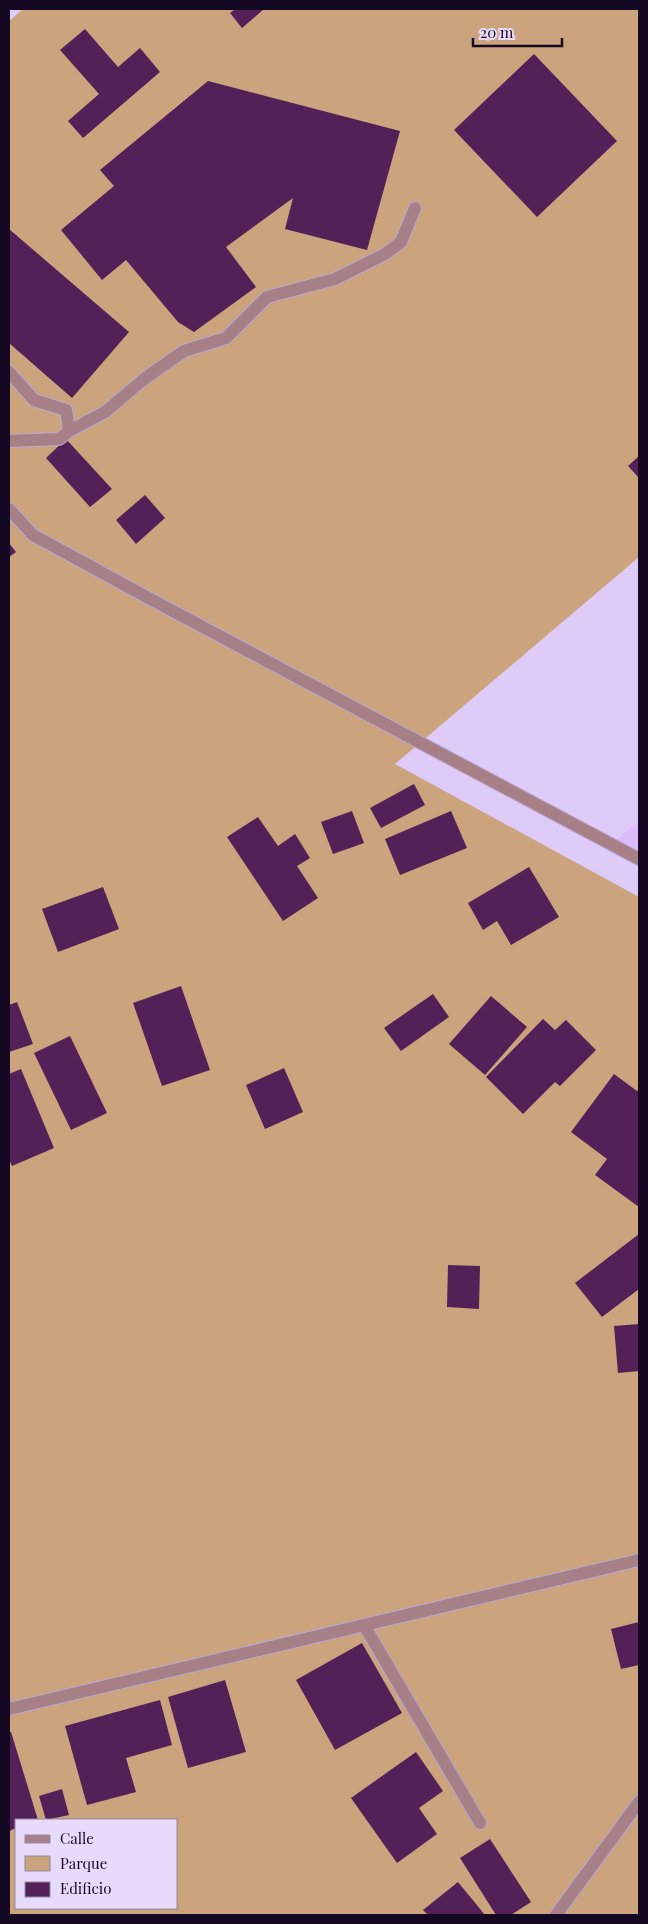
<svg xmlns="http://www.w3.org/2000/svg" width="648" height="1924" font-family="'Playfair Display',serif">
  <style>
    .built { fill: #dbbdfe }
    .green { fill: #cba37c; fill-rule: evenodd }
    .building { fill: #542058 }
    .lines { fill: none; stroke-linecap: round; stroke-linejoin: round }
    .service-casing { stroke: #bba8d1; stroke-width: 14 }
    .minor-casing { stroke: #bba8d1; stroke-width: 14 }
    .tertiary-casing { stroke: #bba8d1; stroke-width: 14 }
    .service { stroke: #a67f87; stroke-width: 12 }
    .minor { stroke: #a67f87; stroke-width: 12 }
    .tertiary { stroke: #a67f87; stroke-width: 12 }
  </style>
  <rect width="100%" height="100%" fill="#dfcbf7"/>
  <path class="built" d="M639,821V859L611,844Z"/>
  <path class="green" d="M23,9H639V557L395,764L639,897V1915H9V21ZM16,1820H176V1908H16Z"/>
  <g class="building">
    <path d="M235,9H264L242,28L230,13Z"/>
    <path d="M85,29L118,67L140,48L160,72L83,138L68,121L99,94L60,50Z"/>
    <path d="M534,54L617,141L537,217L454,130Z"/>
    <path d="M208,81L400,131L367,250L285,229L293,198L226,247L256,287L194,332L178,322L126,260L102,280L61,230L114,186L100,170Z"/>
    <path d="M9,229L129,332L72,398L9,343Z"/>
    <path d="M66,439L112,489L90,507L46,458Z"/>
    <path d="M639,456V478L628,466Z"/>
    <path d="M145,495L165,518L136,544L116,520Z"/>
    <path d="M9,543L16,552L9,557Z"/>
    <path d="M414,784L425,805L381,828L370,808Z"/>
    <path d="M352,811L364,843L333,854L321,822Z"/>
    <path d="M451,811L467,848L400,875L385,839Z"/>
    <path d="M258,817L278,846L295,834L310,858L297,866L318,898L283,921L227,837Z"/>
    <path d="M529,867L559,917L511,945L497,921L483,930L468,903Z"/>
    <path d="M103,887L119,929L58,952L42,909Z"/>
    <path d="M181,986L210,1070L162,1086L133,1003Z"/>
    <path d="M433,994L449,1017L401,1051L384,1028Z"/>
    <path d="M491,996L527,1027L485,1075L449,1044Z"/>
    <path d="M17,1002L33,1044L9,1052V1005Z"/>
    <path d="M543,1019L555,1030L566,1020L596,1050L560,1086L555,1082L523,1114L486,1077Z"/>
    <path d="M70,1036L107,1113L71,1130L34,1053Z"/>
    <path d="M284,1068L303,1112L265,1129L246,1085Z"/>
    <path d="M21,1069L54,1148L12,1166L9,1159V1074Z"/>
    <path d="M614,1074L637,1091L639,1088V1207L595,1175L607,1159L571,1132Z"/>
    <path d="M639,1234V1289L602,1317L575,1283Z"/>
    <path d="M448,1265L480,1266L479,1309L447,1307Z"/>
    <path d="M639,1324V1371L618,1373L614,1326Z"/>
    <path d="M639,1622V1665L621,1669L611,1629Z"/>
    <path d="M362,1643L402,1713L335,1750L296,1680Z"/>
    <path d="M225,1680L246,1752L188,1768L168,1697Z"/>
    <path d="M160,1700L172,1745L126,1758L136,1792L87,1805L65,1726Z"/>
    <path d="M9,1732H11L38,1820H16V1828L9,1831Z"/>
    <path d="M416,1752L443,1791L419,1808L437,1834L397,1863L351,1798Z"/>
    <path d="M62,1789L69,1815L46,1820L39,1796Z"/>
    <path d="M490,1839L531,1902L511,1915H496L460,1858Z"/>
    <path d="M458,1882L485,1915H428L423,1910Z"/>
  </g>
  <g class="lines">
    <defs>
      <g id="service">
        <path d="M9,372L34,400L66,410L69,431L59,439L9,441"/>
        <path d="M69,431L105,412L144,379L184,351L226,338L267,297L335,279L385,254L401,242L415,208"/>
      </g>
      <g id="minor">
        <path d="M364,1625L480,1823"/>
        <path d="M9,1709L639,1560"/>
        <path d="M556,1915L639,1802"/>
      </g>
      <path id="tertiary" d="M9,509L33,535L154,601L639,859"/>
    </defs>
    <use href="#service" class="service-casing"/>
    <use href="#minor" class="minor-casing"/>
    <use href="#tertiary" class="tertiary-casing"/>
    <use href="#service" class="service"/>
    <use href="#minor" class="minor"/>
    <use href="#tertiary" class="tertiary"/>
  </g>
  <rect width="648" height="1924" fill="none" stroke="#150822" stroke-width="20"/>
  <rect x="15" y="1819" width="162" height="90" fill="#e8dbf9" stroke="#9487a3"/>
  <rect x="25" y="1835" width="25" height="8" fill="#a67f87" stroke="#9487a3"/>
  <text x="60" y="1844" font-size="15" fill="#150822">Calle</text>
  <rect x="25" y="1856" width="25" height="15" fill="#cba37c" stroke="#9487a3"/>
  <text x="60" y="1869" font-size="15" fill="#150822">Parque</text>
  <rect x="25" y="1882" width="25" height="15" fill="#542058" stroke="#9487a3"/>
  <text x="60" y="1894" font-size="15" fill="#150822">Edificio</text>
  <path d="M473 38v8h89v-8" fill="none" stroke="#150822" stroke-width="2.5"/>
  <text x="480" y="38" font-size="15" fill="#150822" stroke="#e8dbf9" stroke-width="4" paint-order="stroke">20 m</text>
</svg>
